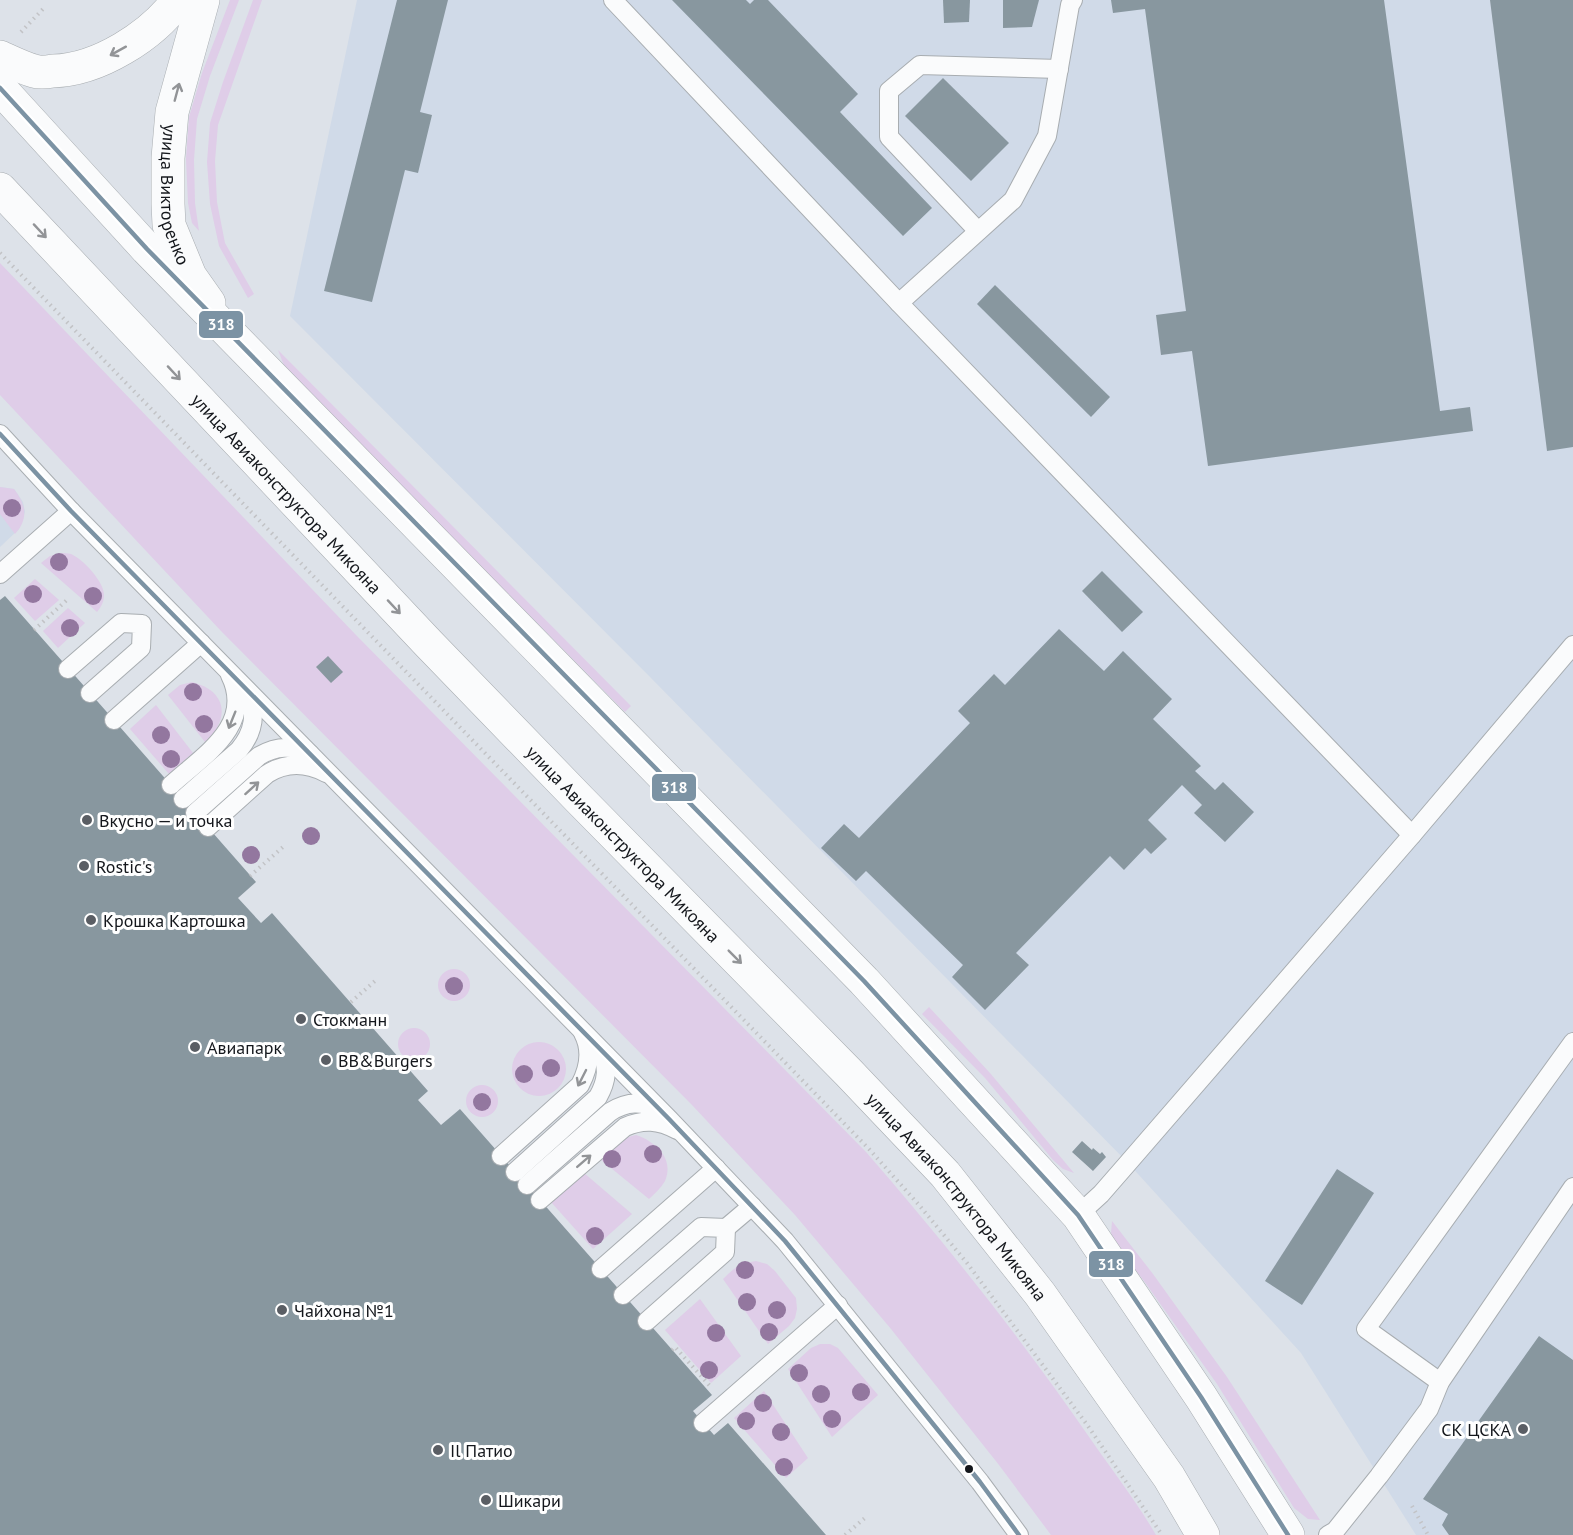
<svg xmlns="http://www.w3.org/2000/svg" width="1573" height="1535" font-family="'PT Sans',sans-serif">
  <style>
    .built { fill: #d0dae8 }
    .green { fill: #dfcde8 }
    .building { fill: #88979f }
    .lines { fill: none; stroke-linecap: round; stroke-linejoin: round }
    .lane-casing { stroke: #a8adb1; stroke-width: 20 }
    .street-casing { stroke: #a8adb1; stroke-width: 34 }
    .secondary-casing { stroke: #a8adb1; stroke-width: 34 }
    .path { stroke: #c2c3c6; stroke-width: 4; stroke-dasharray: 1.5 4.5; stroke-linecap: butt }
    .lane { stroke: #fafbfc; stroke-width: 18 }
    .street { stroke: #fafbfc; stroke-width: 33 }
    .secondary { stroke: #fafbfc; stroke-width: 33 }
    .bus-1-casing { stroke: #fff; stroke-width: 9 }
    .bus-1 { stroke: #7c93a4; stroke-width: 4.5 }
    .tree { fill: #93779f }
    .oneway { stroke: #929497 }
    .poi-dot { fill: #5a5e64; stroke: #fff; stroke-width: 2 }
    .bus-dot { fill: #14171c; stroke: #fff; stroke-width: 2 }
    .labels { text-anchor: middle; dominant-baseline: central; stroke-width: 6; stroke-linejoin: round; paint-order: stroke }
    .street-label { font-size: 18px; fill: #14171c; stroke: #fff }
    .poi-label { font-size: 18px; fill: #14171c; stroke: #fff; text-anchor: start }
    .line-badge { stroke: #fff; stroke-width: 2 }
    .badge-label { font-size: 16px; text-anchor: middle; font-weight: bold; fill: #fff }
  </style>
  <rect width="100%" height="100%" fill="#dde2e9"/>
  <g class="built">
    <path d="M357,0H1573V1535H1416L1301,1353L1128,1163L651,678L290,316Z"/>
    <path d="M0,487L14,489L23,502L25,512L19,529L0,547Z"/>
  </g>
  <g class="green">
    <path d="M230,0H239L210,76L197,119L194,160L195,203L199,231L192,223L188,203L186,159L189,117L202,73Z"/>
    <path d="M253,0H262L218,125L215,161L217,202L225,243L254,294L248,298L219,246L210,204L207,162L210,123L223,82Z"/>
    <path d="M0,263L356,635L866,1152C947,1245 1024,1342 1094,1444C1115,1474 1138,1504 1156,1535H1051L999,1465L891,1329L795,1215L692,1105L221,631L0,395Z"/>
    <path d="M278,350L631,706L625,712L285,368Z"/>
    <path d="M0,487L14,489C26,505 29,518 15,534L0,514Z"/>
    <path d="M61,553C64,553 68,553 71,554C83,559 104,582 104,595C104,602 101,607 97,612L41,563L50,556Z"/>
    <path d="M35,579L59,600L35,621L14,598Z"/>
    <path d="M68,608L85,623L58,648L43,631Z"/>
    <path d="M192,682C228,691 230,720 205,742L168,695L180,685Z"/>
    <path d="M156,705L193,753L169,774L130,729Z"/>
    <circle cx="454" cy="985" r="16"/>
    <path d="M929,1007L990,1073L1074,1173L1063,1169L1053,1160L985,1078L922,1014Z"/>
    <circle cx="414" cy="1044" r="16"/>
    <circle cx="539" cy="1069" r="27"/>
    <circle cx="482" cy="1101" r="16"/>
    <path d="M636,1135C655,1141 675,1159 665,1181C661,1188 655,1193 649,1199L600,1159L624,1138Z"/>
    <path d="M584,1173L632,1214L593,1249L551,1202Z"/>
    <path d="M1112,1221L1153,1274L1227,1377L1320,1520L1308,1519L1294,1508L1217,1384L1144,1281L1116,1246L1111,1233Z"/>
    <path d="M756,1261L767,1264L775,1271L796,1298L797,1309L795,1318L789,1326L768,1344L723,1279C734,1268 740,1263 756,1261Z"/>
    <path d="M700,1299L741,1356L711,1383L665,1330Z"/>
    <path d="M820,1344H830L838,1348L878,1395L832,1437L788,1369L811,1348Z"/>
    <path d="M764,1391L808,1458L786,1478L734,1418Z"/>
  </g>
  <g class="building">
    <path d="M397,0H448L420,112L432,115L418,173L405,170L372,302L324,291Z"/>
    <path d="M672,0H746L750,4L754,0H768L858,94L840,112L932,208L903,236Z"/>
    <path d="M943,0H970L969,22L944,23Z"/>
    <path d="M1003,0H1039L1032,27L1003,28Z"/>
    <path d="M1111,0H1384L1440,411L1470,407L1473,431L1208,466L1192,351L1161,355L1156,315L1186,311L1145,9L1113,13Z"/>
    <path d="M1490,0H1573V447L1547,451Z"/>
    <path d="M943,78L1009,143L971,181L905,116Z"/>
    <path d="M995,285L1110,397L1091,417L977,304Z"/>
    <path d="M1102,571L1143,612L1122,632L1082,591Z"/>
    <path d="M5,596L256,882L238,898L261,923L272,913L428,1091L418,1100L441,1125L460,1109L712,1395L693,1411L714,1435L728,1423L826,1535H0V600Z"/>
    <path d="M1059,629L1104,671L1123,651L1172,699L1153,719L1201,766L1195,771L1215,790L1223,782L1254,812L1225,842L1194,813L1202,805L1182,785L1148,820L1167,839L1151,854L1145,848L1124,870L1110,856L1016,953L1029,965L985,1010L952,977L963,965L866,871L856,881L821,848L844,824L859,838L970,723L958,711L994,674L1005,685Z"/>
    <path d="M328,656L343,672L331,683L316,667Z"/>
    <path d="M1082,1141L1092,1150L1093,1148L1100,1154L1102,1152L1106,1157L1093,1171L1072,1152Z"/>
    <path d="M1337,1169L1374,1193L1302,1305L1265,1281Z"/>
    <path d="M1539,1336L1573,1360V1535H1449L1442,1525L1448,1514L1423,1499Z"/>
  </g>
  <g class="lines">
    <defs>
      <g id="lane">
        <path d="M613,0L899,303L1412,835"/>
        <path d="M978,231L889,137V91L920,65L1059,69"/>
        <path d="M899,303L1013,200L1047,136L1070,5L1073,0"/>
        <path d="M0,434L71,511L669,1119L785,1241L980,1482L1019,1535"/>
        <path d="M0,574L71,511"/>
        <path d="M68,669L121,623L142,624L141,648L90,693"/>
        <path d="M114,720L201,643"/>
        <path d="M171,785C204,755 255,725 230,675"/>
        <path d="M183,799L239,750C254,732 257,714 248,692"/>
        <path d="M195,813L259,756C276,746 292,745 310,754"/>
        <path d="M208,827L267,774C286,762 307,763 326,773"/>
        <path d="M501,1156L580,1085C589,1068 592,1050 583,1033"/>
        <path d="M515,1172L598,1097C607,1081 609,1067 600,1050"/>
        <path d="M527,1185L610,1112C626,1102 642,1100 659,1111"/>
        <path d="M540,1200L625,1127C643,1119 659,1120 677,1130"/>
        <path d="M1078,1215L1101,1194L1128,1163L1412,835L1573,645"/>
        <path d="M726,1228L752,1206"/>
        <path d="M601,1269L716,1168"/>
        <path d="M623,1295L701,1227L726,1228L725,1252L647,1321"/>
        <path d="M1440,1382L1366,1329L1573,1042"/>
        <path d="M703,1423L838,1305"/>
        <path d="M1328,1535L1335,1531L1379,1476L1429,1409L1440,1382L1573,1187"/>
      </g>
      <g id="street">
        <path id="s1" d="M203,0L172,112L168,158V204L169,225L190,276L209,303"/>
        <path d="M0,57C11,62 23,68 34,71C40,73 47,72 53,71C98,70 152,36 178,0"/>
      </g>
      <g id="secondary">
        <path d="M0,88L147,249L864,981L1078,1215L1201,1397L1288,1535"/>
        <path id="s2" d="M0,189L428,643L580,800L849,1073L945,1174L1040,1294L1169,1477L1203,1535"/>
      </g>
    </defs>
    <use href="#lane" class="lane-casing"/>
    <use href="#street" class="street-casing"/>
    <use href="#secondary" class="secondary-casing"/>
    <g class="path">
      <path d="M21,32L43,9"/>
      <path d="M0,253L869,1149L919,1205L967,1263L1088,1426L1162,1535"/>
      <path d="M34,630L69,598"/>
      <path d="M250,876L283,847"/>
      <path d="M351,1002L375,981"/>
      <path d="M672,1350L675,1347L710,1386"/>
      <path d="M1412,1506L1428,1535"/>
      <path d="M845,1535L866,1517"/>
    </g>
    <use href="#lane" class="lane"/>
    <use href="#street" class="street"/>
    <use href="#secondary" class="secondary"/>
    <defs>
      <g id="bus-1">
        <path d="M0,88L147,249L864,981L1078,1215L1201,1397L1288,1535"/>
        <path d="M0,434L71,511L669,1119L785,1241L980,1482L1019,1535"/>
      </g>
    </defs>
    <use href="#bus-1" class="bus-1-casing"/>
    <use href="#bus-1" class="bus-1"/>
  </g>
  <g class="tree">
    <circle cx="12" cy="508" r="9"/>
    <circle cx="59" cy="562" r="9"/>
    <circle cx="33" cy="594" r="9"/>
    <circle cx="93" cy="596" r="9"/>
    <circle cx="70" cy="628" r="9"/>
    <circle cx="193" cy="692" r="9"/>
    <circle cx="204" cy="724" r="9"/>
    <circle cx="161" cy="735" r="9"/>
    <circle cx="171" cy="759" r="9"/>
    <circle cx="311" cy="836" r="9"/>
    <circle cx="251" cy="855" r="9"/>
    <circle cx="454" cy="986" r="9"/>
    <circle cx="551" cy="1068" r="9"/>
    <circle cx="524" cy="1074" r="9"/>
    <circle cx="482" cy="1102" r="9"/>
    <circle cx="653" cy="1154" r="9"/>
    <circle cx="612" cy="1159" r="9"/>
    <circle cx="595" cy="1236" r="9"/>
    <circle cx="745" cy="1270" r="9"/>
    <circle cx="747" cy="1302" r="9"/>
    <circle cx="777" cy="1310" r="9"/>
    <circle cx="769" cy="1332" r="9"/>
    <circle cx="716" cy="1333" r="9"/>
    <circle cx="709" cy="1370" r="9"/>
    <circle cx="799" cy="1373" r="9"/>
    <circle cx="861" cy="1392" r="9"/>
    <circle cx="821" cy="1394" r="9"/>
    <circle cx="763" cy="1403" r="9"/>
    <circle cx="832" cy="1419" r="9"/>
    <circle cx="746" cy="1421" r="9"/>
    <circle cx="781" cy="1432" r="9"/>
    <circle cx="784" cy="1467" r="9"/>
  </g>
  <defs><path id="oneway-shaft" d="M-6 0H5M1.5-3L5.5 0L1.5 3" fill="none" stroke-width="1.6" stroke-linecap="round" stroke-linejoin="round" transform="scale(1.5)"/></defs>
  <g class="oneway">
    <use href="#oneway-shaft" transform="translate(118 51) rotate(151)"/>
    <use href="#oneway-shaft" transform="translate(177 92) rotate(-75)"/>
    <use href="#oneway-shaft" transform="translate(40 231) rotate(47)"/>
    <use href="#oneway-shaft" transform="translate(174 373) rotate(47)"/>
    <use href="#oneway-shaft" transform="translate(394 607) rotate(47)"/>
    <use href="#oneway-shaft" transform="translate(232 720) rotate(112)"/>
    <use href="#oneway-shaft" transform="translate(252 788) rotate(-42)"/>
    <use href="#oneway-shaft" transform="translate(735 957) rotate(45)"/>
    <use href="#oneway-shaft" transform="translate(582 1078) rotate(117)"/>
    <use href="#oneway-shaft" transform="translate(584 1161) rotate(-41)"/>
  </g>
  <g class="poi-dot">
    <circle cx="87" cy="820" r="6"/>
    <circle cx="84" cy="866" r="6"/>
    <circle cx="91" cy="920" r="6"/>
    <circle cx="301" cy="1019" r="6"/>
    <circle cx="195" cy="1047" r="6"/>
    <circle cx="326" cy="1060" r="6"/>
    <circle cx="282" cy="1310" r="6"/>
    <circle cx="1523" cy="1429" r="6"/>
    <circle cx="438" cy="1450" r="6"/>
    <circle cx="486" cy="1500" r="6"/>
  </g>
  <circle class="bus-dot" cx="969" cy="1469" r="5"/>
  <g class="labels">
    <g class="street-label">
      <text stroke="none"><textPath href="#s1" startOffset="200">улица Викторенко</textPath></text>
      <text stroke="none"><textPath href="#s2" startOffset="418">улица Авиаконструктора Микояна</textPath></text>
      <text stroke="none"><textPath href="#s2" startOffset="904">улица Авиаконструктора Микояна</textPath></text>
      <text stroke="none"><textPath href="#s2" startOffset="1390">улица Авиаконструктора Микояна</textPath></text>
    </g>
    <g class="poi-label">
      <text x="99" y="820">Вкусно — и точка</text>
      <text x="96" y="866">Rostic's</text>
      <text x="103" y="920">Крошка Картошка</text>
      <text x="313" y="1019">Стокманн</text>
      <text x="207" y="1047">Авиапарк</text>
      <text x="338" y="1060">BB&amp;Burgers</text>
      <text x="294" y="1310">Чайхона №1</text>
      <text x="1511" y="1429" text-anchor="end">СК ЦСКА</text>
      <text x="450" y="1450">Il Патио</text>
      <text x="498" y="1500">Шикари</text>
    </g>
  </g>
  <g class="line-badge">
    <rect x="198" y="310" width="46" height="29" rx="6" fill="#7c93a4"/>
    <rect x="651" y="773" width="46" height="29" rx="6" fill="#7c93a4"/>
    <rect x="1088" y="1250" width="46" height="28" rx="6" fill="#7c93a4"/>
  </g>
  <g class="badge-label">
    <text x="221" y="330">318</text>
    <text x="674" y="793">318</text>
    <text x="1111" y="1270">318</text>
  </g>
</svg>
